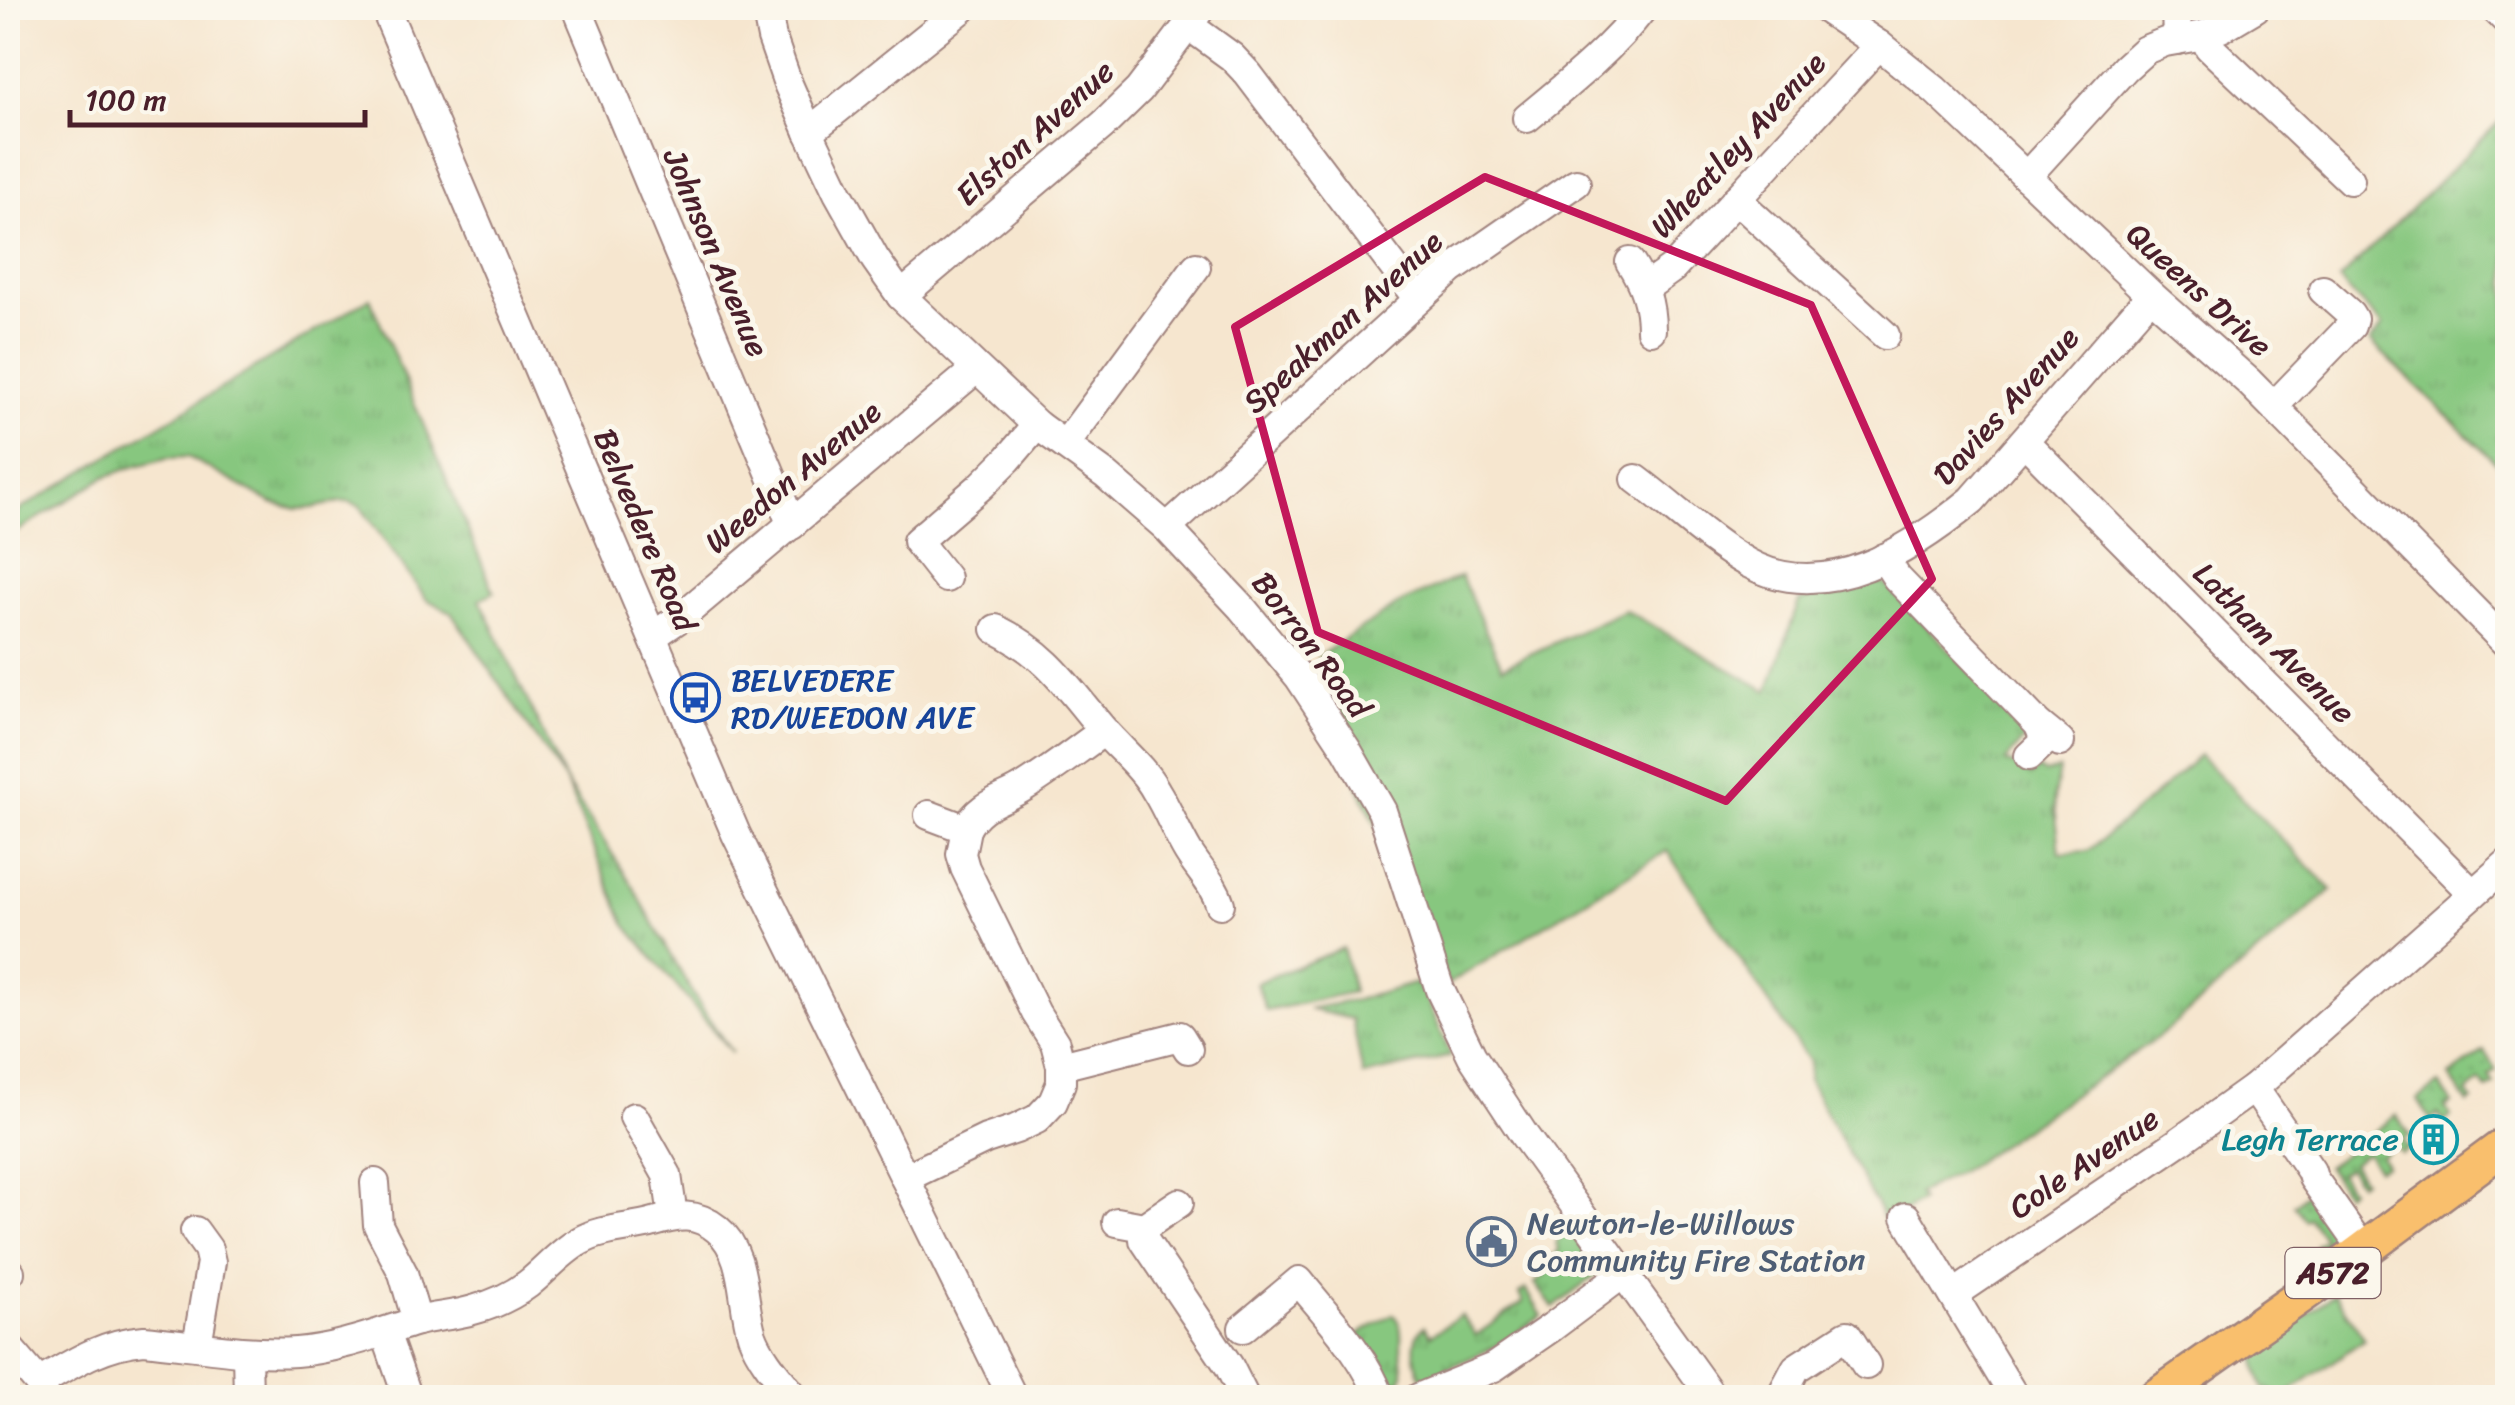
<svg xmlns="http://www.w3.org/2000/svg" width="2515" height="1405" font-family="Sriracha,sans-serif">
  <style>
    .grass { fill: url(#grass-tufts); stroke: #687355; stroke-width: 2.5 }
    .garden { fill: url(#garden-dots); stroke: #687355; stroke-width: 2.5 }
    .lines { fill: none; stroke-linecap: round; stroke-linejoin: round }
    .minor-casing { stroke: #a0827d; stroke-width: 32 }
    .major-casing { stroke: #a0827d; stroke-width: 40 }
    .minor { stroke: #fff; stroke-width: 28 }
    .major { stroke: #f9bf6d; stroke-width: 35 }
    .marked { fill: none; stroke: #c2185b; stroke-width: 8; stroke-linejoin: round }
    .labels { text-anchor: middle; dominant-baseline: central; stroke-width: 10; stroke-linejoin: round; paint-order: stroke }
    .shield { fill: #fbf7ec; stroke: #7f6065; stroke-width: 2.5 }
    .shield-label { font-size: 30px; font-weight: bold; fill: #4a1f2b }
    .street-label { font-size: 32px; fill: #4a1f2b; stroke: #fbf7ec }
    .transit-label { font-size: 32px; fill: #164399; stroke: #fbf7ec; text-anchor: start }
    .culture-label { font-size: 32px; fill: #0d838f; stroke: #fbf7ec; text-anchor: end }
    .service-label { font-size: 32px; fill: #4e5e75; stroke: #fbf7ec; text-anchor: start }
  </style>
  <defs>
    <pattern id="grass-tufts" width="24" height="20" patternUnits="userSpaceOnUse" patternTransform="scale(2.5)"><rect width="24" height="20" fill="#87c77f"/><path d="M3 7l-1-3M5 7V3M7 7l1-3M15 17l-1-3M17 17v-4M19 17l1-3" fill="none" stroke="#76aa6e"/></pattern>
    <pattern id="garden-dots" width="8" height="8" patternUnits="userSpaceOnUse" patternTransform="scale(2.5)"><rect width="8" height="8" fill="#87c77f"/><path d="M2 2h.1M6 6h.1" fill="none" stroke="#76aa6e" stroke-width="1.8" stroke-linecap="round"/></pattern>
  </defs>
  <rect width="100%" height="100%" fill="#fbf7ec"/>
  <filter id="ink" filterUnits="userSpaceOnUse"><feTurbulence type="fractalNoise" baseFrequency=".01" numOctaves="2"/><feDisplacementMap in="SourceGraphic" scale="20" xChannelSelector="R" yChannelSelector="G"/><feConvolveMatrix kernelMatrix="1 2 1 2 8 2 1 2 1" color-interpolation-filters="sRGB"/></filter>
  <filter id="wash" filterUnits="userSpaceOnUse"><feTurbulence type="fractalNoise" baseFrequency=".0048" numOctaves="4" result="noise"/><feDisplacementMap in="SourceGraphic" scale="40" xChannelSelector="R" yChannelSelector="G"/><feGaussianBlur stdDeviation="2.25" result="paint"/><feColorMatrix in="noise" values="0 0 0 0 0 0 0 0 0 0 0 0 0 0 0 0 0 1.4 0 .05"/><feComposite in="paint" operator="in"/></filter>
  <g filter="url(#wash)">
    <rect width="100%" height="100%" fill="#f6e6cf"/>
    <g class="grass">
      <path d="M2507,114V473L2370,341L2383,326L2339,280Z"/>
      <path d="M370,298L494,592L480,599L565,781L631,883L694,996L732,1053L626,925L565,781L451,612L426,599L360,506L350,502H339L312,508L297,509L272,503L188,457L167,458L129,468L105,477L8,537V517Z"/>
      <path d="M1461,576L1502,667L1625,610L1768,691L1799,601L1871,581L1885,584L2025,727L2026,737L2005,762L2018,766L2031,776L2038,769L2045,773L2059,769L2054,797L2060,853L2088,851L2161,790L2199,755L2332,890L2161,1035L1968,1167L1917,1194L1921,1201L1886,1223L1808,1080L1809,1062L1667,851L1448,984L1312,683L1319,656L1397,605Z"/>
      <path d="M1343,948L1353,992L1266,1011L1256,983Z"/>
      <path d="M1420,982L1451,1056L1363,1076L1352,1019L1308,1009L1356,1000Z"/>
      <path d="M1566,1223L1599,1273L1553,1308L1535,1283L1552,1269L1551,1258L1557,1254L1559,1248L1556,1243L1561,1236Z"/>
      <path d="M1526,1289L1542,1316L1493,1348L1424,1379L1420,1376C1415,1359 1409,1339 1424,1326L1431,1335L1461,1315L1476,1335L1523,1302L1519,1294Z"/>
      <path d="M2334,1294L2365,1339L2285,1395L2264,1389C2258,1377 2253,1363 2259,1350Z"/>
      <path d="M1393,1314C1403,1327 1401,1332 1401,1347C1401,1365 1413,1389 1383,1382L1353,1338Z"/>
    </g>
    <g class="garden">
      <path d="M2484,1051L2496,1070L2489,1076L2494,1084L2487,1089L2481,1081L2467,1092L2472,1100L2468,1103L2449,1076Z"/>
      <path d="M2439,1084L2452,1103L2445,1108L2451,1116L2444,1122L2438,1114L2431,1119L2417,1100Z"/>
      <path d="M2396,1115L2410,1135L2402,1140L2408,1148L2401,1153L2395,1146L2381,1156L2386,1165L2378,1169L2366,1153L2352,1164L2363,1180L2359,1183L2348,1168L2339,1173L2350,1189L2345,1193L2327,1167Z"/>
      <path d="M2307,1193L2336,1238L2332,1249L2322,1256L2315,1245L2324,1239L2309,1218L2305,1220L2294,1205Z"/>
    </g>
  </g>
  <g filter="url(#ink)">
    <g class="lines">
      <defs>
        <g id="minor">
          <path d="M385,8L736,834L1013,1398"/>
          <path d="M577,8L792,525"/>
          <path d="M766,8L772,38L788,84L809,132L838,193L875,259L901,296L1037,425L1106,475L1167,528L1242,608L1299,677L1347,750L1382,811L1440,990L1472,1056L1524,1135L1713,1398"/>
          <path d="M1824,8L1879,45L1935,90L2151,295L2249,382L2508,645"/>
          <path d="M2176,8L2177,40"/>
          <path d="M2494,8L2508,22"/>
          <path d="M1188,25L1232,57L1248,74L1418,299"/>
          <path d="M2204,35L2209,47L2350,180"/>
          <path d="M1527,118C1568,84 1611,50 1643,8"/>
          <path d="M809,132L963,8"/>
          <path d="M2026,177L2125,68L2145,50L2165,42L2204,35L2223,27L2255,8"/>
          <path d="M1736,199L1885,335"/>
          <path d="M1630,262C1644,284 1651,303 1651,330"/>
          <path d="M1645,288L1673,268L1879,45"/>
          <path d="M901,296L1103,125L1139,90L1201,8"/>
          <path d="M2274,406L2351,326L2353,319L2350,314L2323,290"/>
          <path d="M2025,442L2473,894"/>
          <path d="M1065,445L1196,267"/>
          <path d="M1636,479C1671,505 1710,542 1748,563C1826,606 1912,549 1972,500L2151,295"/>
          <path d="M1167,528L1452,269L1576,183"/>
          <path d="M1884,558L1897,578L2039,725L2060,742"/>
          <path d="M946,578L917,541L981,486L1008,459L1037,425"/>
          <path d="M996,629C1050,656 1068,689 1106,733C1123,752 1144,769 1156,791C1168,810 1176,832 1188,852C1199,870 1214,884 1220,904"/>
          <path d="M653,636L681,617L976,369"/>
          <path d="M2029,756L2045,741L2039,725"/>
          <path d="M966,829C981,802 1000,802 1024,787C1052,770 1078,749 1104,731"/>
          <path d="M1061,1066L1180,1036L1188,1049"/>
          <path d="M2254,1088L2311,1171L2313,1178L2363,1249"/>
          <path d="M634,1117L667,1175L673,1216"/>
          <path d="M905,1178L986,1139L1016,1129L1037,1119L1053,1102L1061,1083V1066L1055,1043L1036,1013L965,868L961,854L966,829L929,815"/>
          <path d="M375,1183L378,1225L403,1273L417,1321"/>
          <path d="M1906,1217L2015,1398"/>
          <path d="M1117,1222L1144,1227L1179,1203"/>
          <path d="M1144,1227V1240L1229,1366L1245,1398"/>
          <path d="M195,1231L208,1249L211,1262L197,1345"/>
          <path d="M8,1272H10"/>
          <path d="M1953,1295L2180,1141L2254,1088L2508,863"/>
          <path d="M1243,1328L1299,1281C1326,1315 1366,1356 1380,1398"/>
          <path d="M385,1332L408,1398"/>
          <path d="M8,1347L39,1383L46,1397"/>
          <path d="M247,1352L248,1398"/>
          <path d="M39,1383C73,1363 104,1343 144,1340C195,1345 245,1355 296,1352C336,1349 376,1334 414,1322C433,1316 454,1316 473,1310C492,1305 512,1296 528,1284C546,1270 560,1252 580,1241C603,1228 629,1229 654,1222C678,1215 696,1212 717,1229C747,1253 741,1301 752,1335C761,1359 779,1378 795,1398"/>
          <path d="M1418,1398L1494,1367L1552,1327L1624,1273"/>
          <path d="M1780,1398L1796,1368L1847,1335L1866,1365"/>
        </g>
        <path id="major" d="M2155,1398L2330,1275L2508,1143"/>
      </defs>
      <use href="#minor" class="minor-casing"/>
      <use href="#major" class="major-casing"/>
      <use href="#minor" class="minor"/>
      <use href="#major" class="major"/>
    </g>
  </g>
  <path class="marked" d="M1485,177L1811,305L1932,579L1726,801L1318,632L1235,327Z"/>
  <defs>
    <symbol id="bus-ring" viewBox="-11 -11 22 22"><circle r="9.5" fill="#fbf7ec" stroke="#1a4fb4" stroke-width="1.5"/><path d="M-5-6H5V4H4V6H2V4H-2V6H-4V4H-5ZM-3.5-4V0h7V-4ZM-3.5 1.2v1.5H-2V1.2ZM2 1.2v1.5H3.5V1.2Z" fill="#1a4fb4"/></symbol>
    <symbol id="building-ring" viewBox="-11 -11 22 22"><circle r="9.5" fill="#fbf7ec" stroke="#0f9aa8" stroke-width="1.5"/><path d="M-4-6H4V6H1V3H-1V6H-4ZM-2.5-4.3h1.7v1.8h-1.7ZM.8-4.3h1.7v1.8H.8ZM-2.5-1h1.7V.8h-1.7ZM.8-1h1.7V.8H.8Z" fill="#0f9aa8"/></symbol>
    <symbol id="civic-ring" viewBox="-11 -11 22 22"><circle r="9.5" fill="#fbf7ec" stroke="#5c6f8a" stroke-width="1.5"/><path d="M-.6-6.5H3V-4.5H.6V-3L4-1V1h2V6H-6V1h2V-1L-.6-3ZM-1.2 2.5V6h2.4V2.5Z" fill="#5c6f8a"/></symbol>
  </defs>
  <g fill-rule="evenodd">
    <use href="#bus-ring" x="668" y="670" width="55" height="55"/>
    <use href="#building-ring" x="2406" y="1112" width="55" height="55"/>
    <use href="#civic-ring" x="1464" y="1214" width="55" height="55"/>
  </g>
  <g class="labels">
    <rect class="shield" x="2285.5" y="1248" width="95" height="50" rx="8"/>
    <g class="shield-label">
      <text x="2333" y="1273">A572</text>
    </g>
    <g class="street-label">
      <text transform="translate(1035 133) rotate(-42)">Elston Avenue</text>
      <text transform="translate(1738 145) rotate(-47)">Wheatley Avenue</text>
      <text transform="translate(716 253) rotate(67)">Johnson Avenue</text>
      <text transform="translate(2199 290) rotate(42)">Queens Drive</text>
      <text transform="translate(1343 322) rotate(-42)">Speakman Avenue</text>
      <text transform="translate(2006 406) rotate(-48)">Davies Avenue</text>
      <text transform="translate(793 477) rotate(-40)">Weedon Avenue</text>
      <text transform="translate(645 530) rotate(67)">Belvedere Road</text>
      <text transform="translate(2274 643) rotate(45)">Latham Avenue</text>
      <text transform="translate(1311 645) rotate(53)">Borron Road</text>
      <text transform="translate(2084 1163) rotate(-34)">Cole Avenue</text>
    </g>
    <g class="transit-label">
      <text x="731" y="680">BELVEDERE<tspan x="731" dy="37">RD/WEEDON AVE</tspan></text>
    </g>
    <g class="culture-label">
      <text x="2399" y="1139">Legh Terrace</text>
    </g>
    <g class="service-label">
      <text x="1527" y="1223">Newton-le-Willows<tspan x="1527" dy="37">Community Fire Station</tspan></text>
    </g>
  </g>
  <rect width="2515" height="1405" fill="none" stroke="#fbf7ec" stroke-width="40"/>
  <path d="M70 110v15h295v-15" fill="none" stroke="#4a1f2b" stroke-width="5"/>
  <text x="85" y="110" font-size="30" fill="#4a1f2b" stroke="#fbf7ec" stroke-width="8" paint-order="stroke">100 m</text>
</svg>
